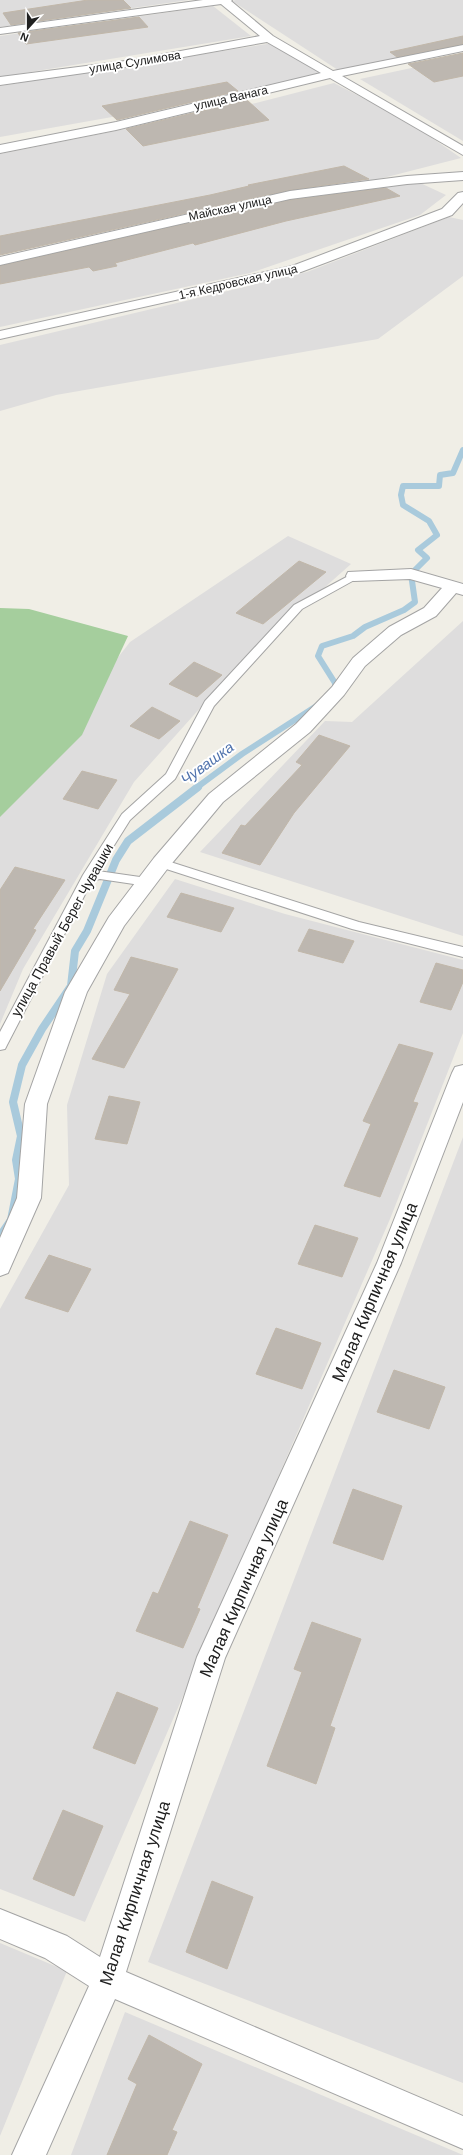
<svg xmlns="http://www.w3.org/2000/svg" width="463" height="2155" font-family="Arial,sans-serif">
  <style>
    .residential { fill: #dedddd }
    .forest { fill: #a5ce9d }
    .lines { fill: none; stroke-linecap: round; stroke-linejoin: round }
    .stream-far1 { stroke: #a9cadc; stroke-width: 6 }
    .stream { stroke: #a9cadc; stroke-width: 8 }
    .building { fill: #bdb7b0; stroke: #c1b7a9 }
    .lane-casing { stroke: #a4a4a4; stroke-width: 2 }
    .street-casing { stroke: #a4a4a4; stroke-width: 2 }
    .lane { fill: #fff; fill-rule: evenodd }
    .street { fill: #fff; fill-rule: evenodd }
    .labels { text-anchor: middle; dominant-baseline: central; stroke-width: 4; stroke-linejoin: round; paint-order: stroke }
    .far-street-label { font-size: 12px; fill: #202020; stroke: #fff }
    .street-label { font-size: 14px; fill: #202020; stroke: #fff }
    .water-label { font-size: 15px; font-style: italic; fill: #4f72ad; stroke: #fff }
    .near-street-label { font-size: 17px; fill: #202020; stroke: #fff }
  </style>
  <rect width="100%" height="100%" fill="#f0eee6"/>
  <g class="residential">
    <path d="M0,0H189L0,27Z"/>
    <path d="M236,0H463V46L338,70L232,1Z"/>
    <path d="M213,6L251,36L0,77V36Z"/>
    <path d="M273,43L322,74L224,97L0,137V86Z"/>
    <path d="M463,57V141L360,79Z"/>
    <path d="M334,83L409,122L461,158L379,179L252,197L0,253V154L256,103Z"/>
    <path d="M416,181L446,195L420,215L250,273L0,327V266L95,248L328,195Z"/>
    <path d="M449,217L463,220V276L378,339L56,395L0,411V345L307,272Z"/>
    <path d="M288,536L351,564L243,660L134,782L23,969L0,1024V809L130,642Z"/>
    <path d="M463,621V936L200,852L325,721L352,722Z"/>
    <path d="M175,879L285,914L463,960V1033L390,1219L85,1922L0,1889V1309L69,1185L67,1105L107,974Z"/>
    <path d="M463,1137V2083L148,1962Z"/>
    <path d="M0,1943L67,1971L0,2136Z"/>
    <path d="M125,2012L463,2155H71Z"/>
  </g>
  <path class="forest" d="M0,608L29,609L128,636L82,735L0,817Z"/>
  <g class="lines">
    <g class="stream-far1">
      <path d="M335,693V683L318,656L322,646L353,636L365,627L404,610L415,602L411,574L427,558L418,550L437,535L429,521L403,505L401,495L403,486H439L440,475L453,473L463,450"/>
      <path d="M196,788L242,754L318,705"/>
    </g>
    <path class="stream" d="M0,1236L11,1220L19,1179L16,1160L21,1136L13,1102L22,1065L42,1029L71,986L75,951L87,931L116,860L128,841L198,787"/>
  </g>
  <g class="building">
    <path d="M88,0H123L131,8L11,25L3,13Z"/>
    <path d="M139,17L148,27L26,44L18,33Z"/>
    <path d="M463,36V44L397,57L390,52Z"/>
    <path d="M463,53V76L434,82L408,64Z"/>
    <path d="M227,82L238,91L117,120L102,106Z"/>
    <path d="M247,100L269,120L143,146L126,129Z"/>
    <path d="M344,166L369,179L290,190L0,255V236L210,195L249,186L248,185Z"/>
    <path d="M386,188L400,196L286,221L195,245L193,243L115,263L117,266L93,271L89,267L0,284V266L290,200Z"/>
    <path d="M299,561L326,572L263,624L236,613Z"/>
    <path d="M194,662L222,675L197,697L169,684Z"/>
    <path d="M152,707L180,721L159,739L130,726Z"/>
    <path d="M319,735L350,746L294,813L260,865L222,853L241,825L245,826L302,765L296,762Z"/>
    <path d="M82,771L117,780L98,809L63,799Z"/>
    <path d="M15,867L65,880L33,929L36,930L0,991V890Z"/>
    <path d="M181,893L234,908L221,932L167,917Z"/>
    <path d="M309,929L354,941L343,963L298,951Z"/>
    <path d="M131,957L178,969L124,1068L92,1059L130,994L114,990Z"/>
    <path d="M436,963L463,970V982L451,1010L420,1002Z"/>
    <path d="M399,1044L433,1053L413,1102L418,1103L380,1197L344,1186L371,1124L363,1121Z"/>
    <path d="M109,1096L140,1102L127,1144L95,1139Z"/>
    <path d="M315,1225L358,1238L342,1277L298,1264Z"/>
    <path d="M49,1255L91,1269L68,1312L25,1298Z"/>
    <path d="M276,1328L321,1343L302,1389L256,1374Z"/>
    <path d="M394,1370L445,1387L429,1429L377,1412Z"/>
    <path d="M353,1489L402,1506L383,1560L333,1543Z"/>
    <path d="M190,1521L228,1535L197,1608L200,1609L183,1648L136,1631L153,1592L158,1594Z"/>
    <path d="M312,1622L361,1639L330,1726L335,1728L316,1784L267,1766L302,1672L294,1669Z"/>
    <path d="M117,1692L158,1708L135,1764L93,1748Z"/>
    <path d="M63,1810L103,1826L74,1896L33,1879Z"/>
    <path d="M212,1881L253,1897L227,1969L186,1952Z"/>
    <path d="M149,2035L202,2064L172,2130L177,2132L167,2155H107L137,2084L128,2079Z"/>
  </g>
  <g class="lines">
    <defs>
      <g id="lane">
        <path d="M354,573L359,576L358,578L302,609L214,706L175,779L130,820L98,871L147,878L151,879L153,882L151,885L147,886L100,879L92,881L7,1045L5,1049L0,1050V1032L83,875L122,814L166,774L205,701L294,605Z"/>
        <path d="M161,859L359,922L463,947V957L352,929L157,866L155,863L157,860Z"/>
      </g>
      <g id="street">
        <path d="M203,0H232L231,1L273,36L333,71L463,45V51L342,76L463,146V155L330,78L116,130L0,153V145L116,122L321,73L267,42L133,66L0,85V77L133,60L260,36L221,4L0,34V28Z"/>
        <path d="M463,172V180L407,184L290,199L0,265V257L290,191L407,176Z"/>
        <path d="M463,192V203L452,215L301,272L0,339V331L292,266L442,209L458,193Z"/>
        <path d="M411,569L463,584V595L456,593L436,616L401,635L365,666L344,695L310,732L223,802L168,868L124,926L87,992L47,1104L41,1198L8,1273L0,1276V1238L17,1198L25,1104L65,992L109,917L154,858L209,794L296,724L332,687L353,658L389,627L424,608L442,588L410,579L354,581L348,580L346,576L348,572Z"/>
        <path d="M463,1065V1102L401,1263L225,1658L126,1972L463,2116V2149L115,1999L46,2155H12L89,1986L45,1958L0,1939V1909L67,1936L100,1957L197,1657L377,1263L452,1073L455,1067Z"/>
      </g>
    </defs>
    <use href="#lane" class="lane-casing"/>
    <use href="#street" class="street-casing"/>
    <use href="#lane" class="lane"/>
    <use href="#street" class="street"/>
  </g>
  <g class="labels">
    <g class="far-street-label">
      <text transform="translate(135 62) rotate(-9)">улица Сулимова</text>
      <text transform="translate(231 98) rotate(-13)">улица Ванага</text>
      <text transform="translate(230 208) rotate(-12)">Майская улица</text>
      <text transform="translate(238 282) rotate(-13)">1-я Кедровская улица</text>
    </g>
    <g class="street-label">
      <text transform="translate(62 930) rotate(-61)">улица Правый Берег Чувашки</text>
    </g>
    <g class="water-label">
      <text transform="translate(207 763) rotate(-36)">Чувашка</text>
    </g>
    <g class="near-street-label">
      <text transform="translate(375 1292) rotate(-67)">Малая Кирпичная улица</text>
      <text transform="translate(244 1588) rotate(-66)">Малая Кирпичная улица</text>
      <text transform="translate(135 1893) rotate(-72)">Малая Кирпичная улица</text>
    </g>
  </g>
  <g transform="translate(28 28) rotate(201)" stroke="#ffffff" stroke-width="3" paint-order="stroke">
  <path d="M0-3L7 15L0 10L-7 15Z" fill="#202020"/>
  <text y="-6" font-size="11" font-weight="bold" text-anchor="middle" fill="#202020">N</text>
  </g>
</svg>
